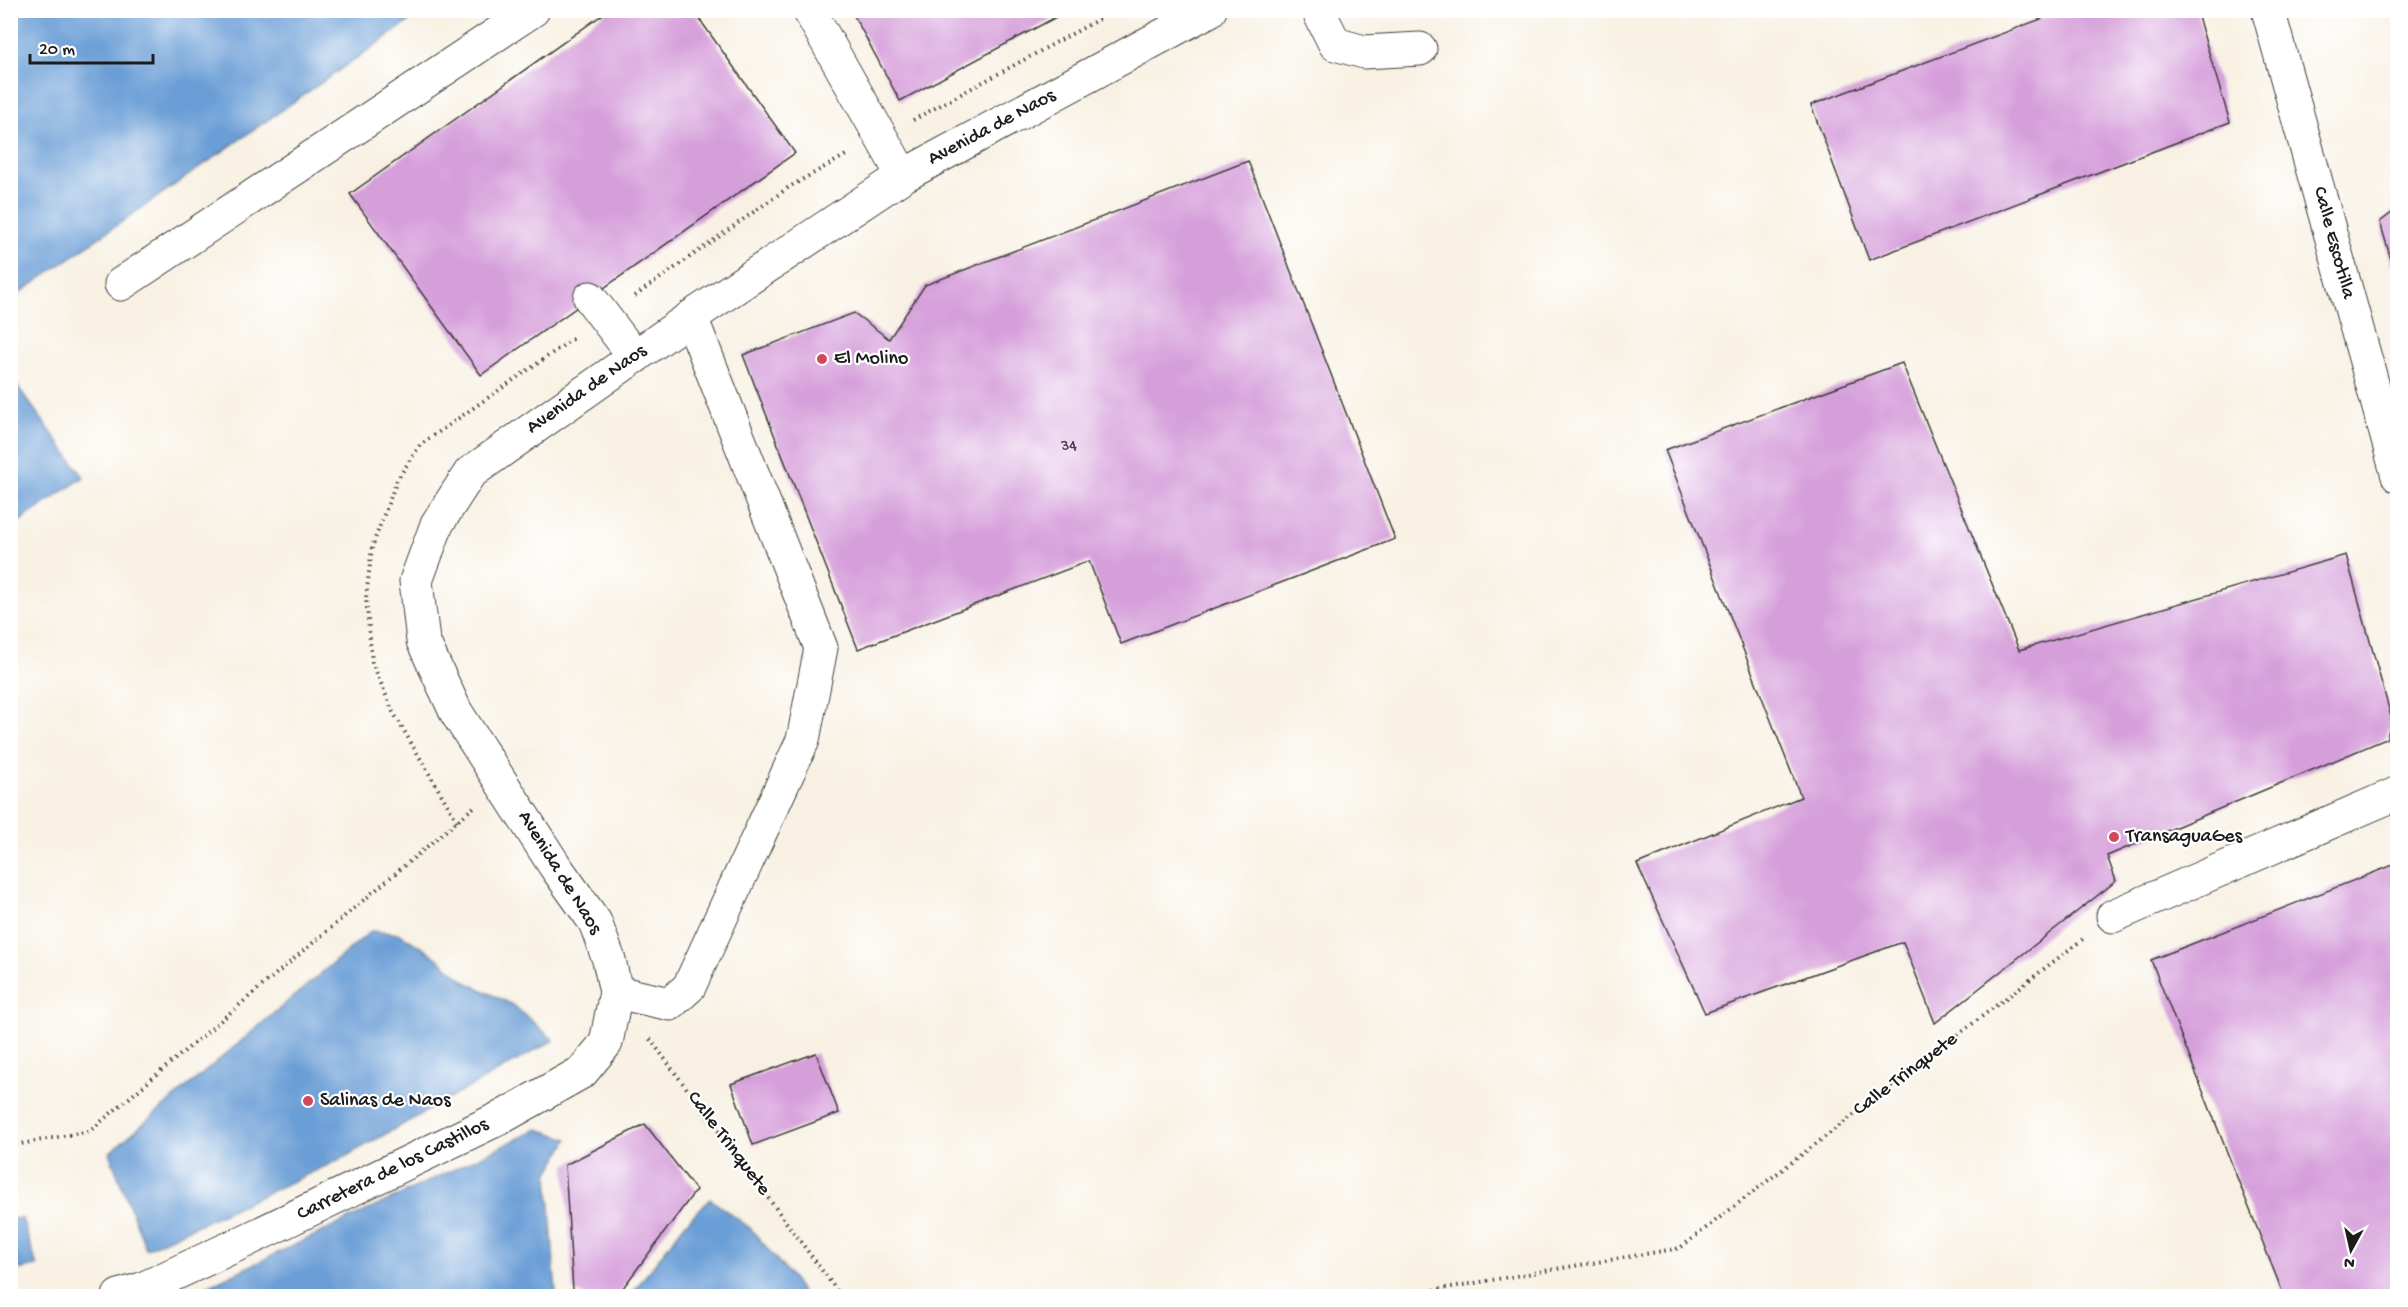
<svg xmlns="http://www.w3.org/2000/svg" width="2408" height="1307" font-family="'Gochi Hand',sans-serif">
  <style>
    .water { fill: #6b9ed6; stroke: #445d79; stroke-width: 1.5 }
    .building { fill: #d59fda }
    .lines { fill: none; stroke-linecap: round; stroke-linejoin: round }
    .minor-casing { stroke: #3d3c3a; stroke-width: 35 }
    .major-casing { stroke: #3d3c3a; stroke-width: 35 }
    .path { stroke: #3d3c3a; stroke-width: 4; stroke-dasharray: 1.5 4.5; stroke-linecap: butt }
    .minor { stroke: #fff; stroke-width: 33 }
    .major { stroke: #fff; stroke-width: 33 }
    .poi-dot { fill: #d1495b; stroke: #fff; stroke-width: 2 }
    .labels { text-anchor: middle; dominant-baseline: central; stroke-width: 4.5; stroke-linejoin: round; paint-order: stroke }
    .number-label { font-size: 16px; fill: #4a3d4c }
    .street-label { font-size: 20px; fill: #1c1c1c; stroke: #fff }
    .poi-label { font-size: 20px; fill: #1c1c1c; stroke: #fff; text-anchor: start }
  </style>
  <rect width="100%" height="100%" fill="#fff"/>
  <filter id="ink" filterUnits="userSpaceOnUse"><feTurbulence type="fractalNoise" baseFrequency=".0167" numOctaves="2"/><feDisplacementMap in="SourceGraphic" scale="12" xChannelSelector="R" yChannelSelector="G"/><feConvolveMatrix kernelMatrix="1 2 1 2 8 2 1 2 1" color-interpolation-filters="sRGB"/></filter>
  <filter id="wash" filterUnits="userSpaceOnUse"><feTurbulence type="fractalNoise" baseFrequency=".008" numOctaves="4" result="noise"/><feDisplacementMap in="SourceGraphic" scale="24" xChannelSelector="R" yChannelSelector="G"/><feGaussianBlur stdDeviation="1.35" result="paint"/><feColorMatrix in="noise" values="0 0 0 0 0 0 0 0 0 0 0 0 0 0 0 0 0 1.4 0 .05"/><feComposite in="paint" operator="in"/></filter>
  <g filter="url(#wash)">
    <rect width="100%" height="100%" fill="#f8f1e3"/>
    <g class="water">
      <path d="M11,10H424V11L11,299Z"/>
      <path d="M10,376L84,477L11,527H10Z"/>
      <path d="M371,931L400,934L431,953L466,982L513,1005L554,1040L341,1159L146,1249L109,1153Z"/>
      <path d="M538,1129L568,1139L548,1175L556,1296H187Z"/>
      <path d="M710,1199L750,1228L792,1278L804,1296H630L685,1224Z"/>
      <path d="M22,1218L37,1266L11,1271V1219Z"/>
    </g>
    <g id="blocks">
      <g class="building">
        <path d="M609,10H693L795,153L481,375L350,194Z"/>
        <path d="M851,10H1069L900,101Z"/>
        <path d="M2065,10H2196L2230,122L1869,260L1811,105Z"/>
        <path d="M1248,161L1395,539L1121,644L1089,561L858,649L743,355L854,313L889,339L925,285Z"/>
        <path d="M2398,208V280H2397L2380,222Z"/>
        <path d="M1902,363L2019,650L2346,555L2392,720L2386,739L2107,856L2116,881L1935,1023L1903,942L1705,1013L1637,864L1801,797L1665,450Z"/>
        <path d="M2398,863V1296H2284L2151,960Z"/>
        <path d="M816,1053L839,1113L753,1145L731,1084Z"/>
        <path d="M645,1124L696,1190L617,1296H585L573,1290L565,1165Z"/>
      </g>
    </g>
  </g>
  <g filter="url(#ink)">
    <use href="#blocks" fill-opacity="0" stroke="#3d3c3a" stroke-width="1.5"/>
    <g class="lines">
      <defs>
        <g id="minor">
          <path d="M809,10L903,176"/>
          <path d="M1318,10L1335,44L1364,52L1420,49"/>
          <path d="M2268,10L2398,476"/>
          <path d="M121,284L533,10"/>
          <path d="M590,298L635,357"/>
          <path d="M2113,916L2398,793"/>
          <path d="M616,992L670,1004L689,987L803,740L821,648L691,317"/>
        </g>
        <path id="major" d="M119,1296L142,1289L245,1241L504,1116L582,1072L606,1043L616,992L609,960L595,922L555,866L456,712L423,641L416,581L437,524L470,473L691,317L903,176L1210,10"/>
      </defs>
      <use href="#minor" class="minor-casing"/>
      <use href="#major" class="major-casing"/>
      <g class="path">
        <path d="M913,120L1116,10"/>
        <path d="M635,296L789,187L848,154"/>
        <path d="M457,821L393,712L372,662L366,598L372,547L397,480L420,445L574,338"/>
        <path d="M650,1039L841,1296"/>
        <path d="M10,1146L90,1131L474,807"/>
        <path d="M1398,1296L1680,1248L2083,939"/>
      </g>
      <use href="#minor" class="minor"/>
      <use href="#major" class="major"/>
    </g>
  </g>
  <g class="poi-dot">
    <circle cx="822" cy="359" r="6"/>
    <circle cx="2114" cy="837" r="6"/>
    <circle cx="308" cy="1101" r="6"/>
  </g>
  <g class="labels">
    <g class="number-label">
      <text x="1069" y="447">34</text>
    </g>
    <g class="street-label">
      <text transform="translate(992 128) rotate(-28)">Avenida de Naos</text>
      <text transform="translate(2333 243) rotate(75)">Calle Escotilla</text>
      <text transform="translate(587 390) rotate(-35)">Avenida de Naos</text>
      <text transform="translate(559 873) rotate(58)">Avenida de Naos</text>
      <text transform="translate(1906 1075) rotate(-37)">Calle Trinquete</text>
      <text transform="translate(728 1144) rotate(53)">Calle Trinquete</text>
      <text transform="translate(393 1170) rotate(-26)">Carretera de los Castillos</text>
    </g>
    <g class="poi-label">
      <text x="834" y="359">El Molino</text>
      <text x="2126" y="837">TransaguaGes</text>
      <text x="320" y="1101">Salinas de Naos</text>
    </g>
  </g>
  <rect width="2408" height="1307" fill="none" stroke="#fff" stroke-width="36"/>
  <g transform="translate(2351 1250) rotate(188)" stroke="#ffffff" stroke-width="4.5" paint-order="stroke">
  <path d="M0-4.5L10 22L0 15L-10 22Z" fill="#1c1c1c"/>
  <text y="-9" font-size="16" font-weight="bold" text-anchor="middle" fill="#1c1c1c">N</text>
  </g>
  <path d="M30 54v9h123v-9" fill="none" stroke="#1c1c1c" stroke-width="3"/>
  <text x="39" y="54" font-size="18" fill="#1c1c1c" stroke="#ffffff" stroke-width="4.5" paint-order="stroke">20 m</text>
</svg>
